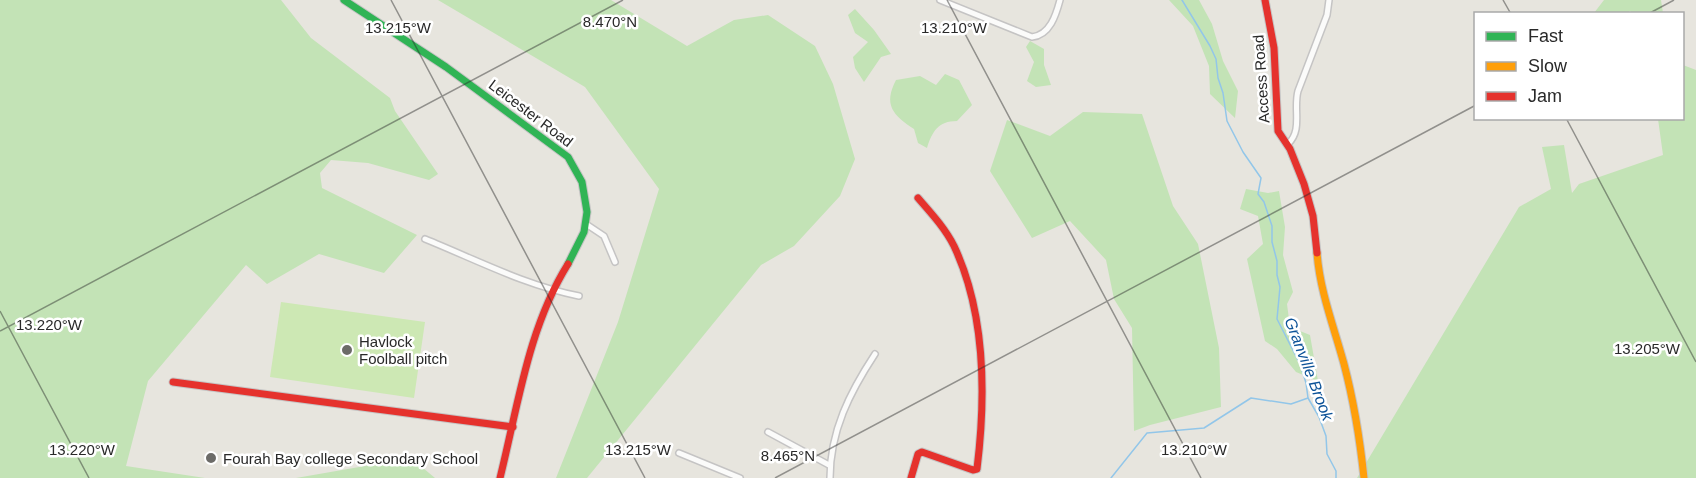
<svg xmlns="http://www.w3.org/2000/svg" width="1696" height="478" font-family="Arial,sans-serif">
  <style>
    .green { fill: #c3e3b6 }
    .pitch { fill: #cde8b4 }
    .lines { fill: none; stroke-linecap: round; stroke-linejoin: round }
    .stream { stroke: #92c6e9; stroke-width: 1.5 }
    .street-casing { stroke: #c5c4c4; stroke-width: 8 }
    .fast-casing { stroke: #c5c4c4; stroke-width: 9 }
    .slow-casing { stroke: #c5c4c4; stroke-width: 9 }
    .jam-casing { stroke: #c5c4c4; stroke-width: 9 }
    .street { stroke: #fbfbfa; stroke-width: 5 }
    .fast { stroke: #30b455; stroke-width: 7 }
    .slow { stroke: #ff9f0a; stroke-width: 7 }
    .jam { stroke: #e5322d; stroke-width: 7 }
    .ticks { fill: none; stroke: #292929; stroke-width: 1.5; stroke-opacity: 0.45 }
    .poi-dot { fill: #6c6b68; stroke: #fff; stroke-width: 2 }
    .labels { text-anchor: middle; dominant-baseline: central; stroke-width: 5; stroke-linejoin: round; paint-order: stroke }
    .street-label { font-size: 15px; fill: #292929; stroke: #fff }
    .poi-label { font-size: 15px; fill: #292929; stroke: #fff; text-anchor: start }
    .water-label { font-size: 16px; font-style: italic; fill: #0d5398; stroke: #fff }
    .ticks-label { font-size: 15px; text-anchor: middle; fill: #292929; stroke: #fff; stroke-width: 5; stroke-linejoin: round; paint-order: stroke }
  </style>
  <rect width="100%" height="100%" fill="#e7e5de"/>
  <g class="green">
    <path d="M0,0H281L311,38L390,98L395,111L438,174L429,180L368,163L331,160L320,173L322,188L417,235L384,273L319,254L267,284L246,265L148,381L126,466L205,478H0Z"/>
    <path d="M438,0H611L687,46L734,20L768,15L815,46L833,84L855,159L840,196L794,246L761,265L587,478H556L618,322L659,189L585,87Z"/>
    <path d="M1169,0H1199L1212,24L1223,61L1238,91L1235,118L1210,94L1209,66L1193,26Z"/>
    <path d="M1604,0H1661L1663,13H1632L1630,11L1628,13H1589H1594Z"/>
    <path d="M855,9L874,30L891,54L881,57L864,82L855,68L853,57L868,42L855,33L848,15Z"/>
    <path d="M1030,41L1044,49V65L1051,85L1036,87L1027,81L1034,62L1026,47Z"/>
    <path d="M1683,65L1696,70V478H1357L1519,207L1551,189L1542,147L1564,145L1572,193L1579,184L1663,155L1658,119L1682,118Z"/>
    <path d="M945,74L959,80L972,105L957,121C938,121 932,132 927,148L918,143L914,129C893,115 883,105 896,80L920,76L936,85Z"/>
    <path d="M1083,112L1142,114L1173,206L1198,244L1219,348L1221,407L1150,425L1134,431L1132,328L1114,299L1106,260L1070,221L1032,238L990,171L1007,120L1050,136Z"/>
    <path d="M1246,189L1268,193L1279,191L1285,227L1283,255L1293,292L1287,304L1290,327L1310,335L1318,381L1296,372L1277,349L1265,341L1247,259L1263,244L1258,216L1240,209Z"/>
    <path d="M411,458L435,478H296Z"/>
  </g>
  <path class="pitch" d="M281,302L425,322L414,398L270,377Z"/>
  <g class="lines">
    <g class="stream">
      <path d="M1182,0L1210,46L1216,59L1218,78L1223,93L1227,121L1243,152L1261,178L1258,194L1264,202L1272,226V242L1277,261V275L1280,287L1277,319L1300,364L1306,383L1308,398L1319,417L1326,436L1327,454L1336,471V478"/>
      <path d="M1111,478L1147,433L1204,428L1251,398L1291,404L1308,398"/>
    </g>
    <defs>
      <g id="street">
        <path d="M940,0L1032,37C1050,35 1056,15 1060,0"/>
        <path d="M1288,144C1303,130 1293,109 1298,91L1327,15L1329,0"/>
        <path d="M586,224L604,236L615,262"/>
        <path d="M425,239C477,260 524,285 579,296"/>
        <path d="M768,432L829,465"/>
        <path d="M679,453L740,478"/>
        <path d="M830,478C830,431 850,392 875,354"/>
      </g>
      <path id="fast" d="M344,0L446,67L568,157L582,182L587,212L584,232L568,264"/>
      <path id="slow" d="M1317,253C1320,292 1334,327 1344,364C1354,402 1360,440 1364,478"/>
      <g id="jam">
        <path d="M1265,0L1274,48L1278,131L1290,149L1304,184L1313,216L1317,253"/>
        <path d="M173,382L513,427"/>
        <path d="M500,478C518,406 528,328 568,264"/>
        <path d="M911,478L918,454L922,452L973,470L977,469C986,396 986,314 954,246C945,228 931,213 918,198"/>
      </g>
    </defs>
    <use href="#street" class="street-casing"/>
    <use href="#fast" class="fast-casing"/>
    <use href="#slow" class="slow-casing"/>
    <use href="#jam" class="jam-casing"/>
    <use href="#street" class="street"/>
    <use href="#fast" class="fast"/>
    <use href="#slow" class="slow"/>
    <use href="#jam" class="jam"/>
  </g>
  <path class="ticks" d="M391,0L645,478M947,0L1201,478M1503,0L1511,14M1648,14L1674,0M1566,118L1696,362M0,311L89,478M0,331L623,0M775,478L1476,105"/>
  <g class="poi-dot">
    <circle cx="347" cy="350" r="6"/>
    <circle cx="211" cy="458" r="6"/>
  </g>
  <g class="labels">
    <g class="street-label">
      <text transform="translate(1261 79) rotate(-94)">Access Road</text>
      <text transform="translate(531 113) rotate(37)">Leicester Road</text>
    </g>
    <g class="poi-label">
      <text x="359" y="341">Havlock<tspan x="359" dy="17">Foolball pitch</tspan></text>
      <text x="223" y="458">Fourah Bay college Secondary School</text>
    </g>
    <g class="water-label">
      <text transform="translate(1309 369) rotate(69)">Granville Brook</text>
    </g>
  </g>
  <g class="ticks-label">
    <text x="610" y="27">8.470°N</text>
    <text x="398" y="33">13.215°W</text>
    <text x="954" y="33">13.210°W</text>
    <text x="49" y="330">13.220°W</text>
    <text x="1647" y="354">13.205°W</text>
    <text x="82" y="455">13.220°W</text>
    <text x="638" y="455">13.215°W</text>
    <text x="1194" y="455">13.210°W</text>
    <text x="788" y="461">8.465°N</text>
  </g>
  <rect x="1474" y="12" width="210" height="108" fill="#ffffff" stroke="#a9a9a9" stroke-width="1.5"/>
  <rect x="1486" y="32" width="30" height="9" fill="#30b455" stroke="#a9a9a9" stroke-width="1.5"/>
  <text x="1528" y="42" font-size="18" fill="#292929">Fast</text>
  <rect x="1486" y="62" width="30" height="9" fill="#ff9f0a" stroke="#a9a9a9" stroke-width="1.5"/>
  <text x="1528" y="72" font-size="18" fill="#292929">Slow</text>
  <rect x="1486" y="92" width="30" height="9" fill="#e5322d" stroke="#a9a9a9" stroke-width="1.5"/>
  <text x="1528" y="102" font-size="18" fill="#292929">Jam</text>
</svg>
